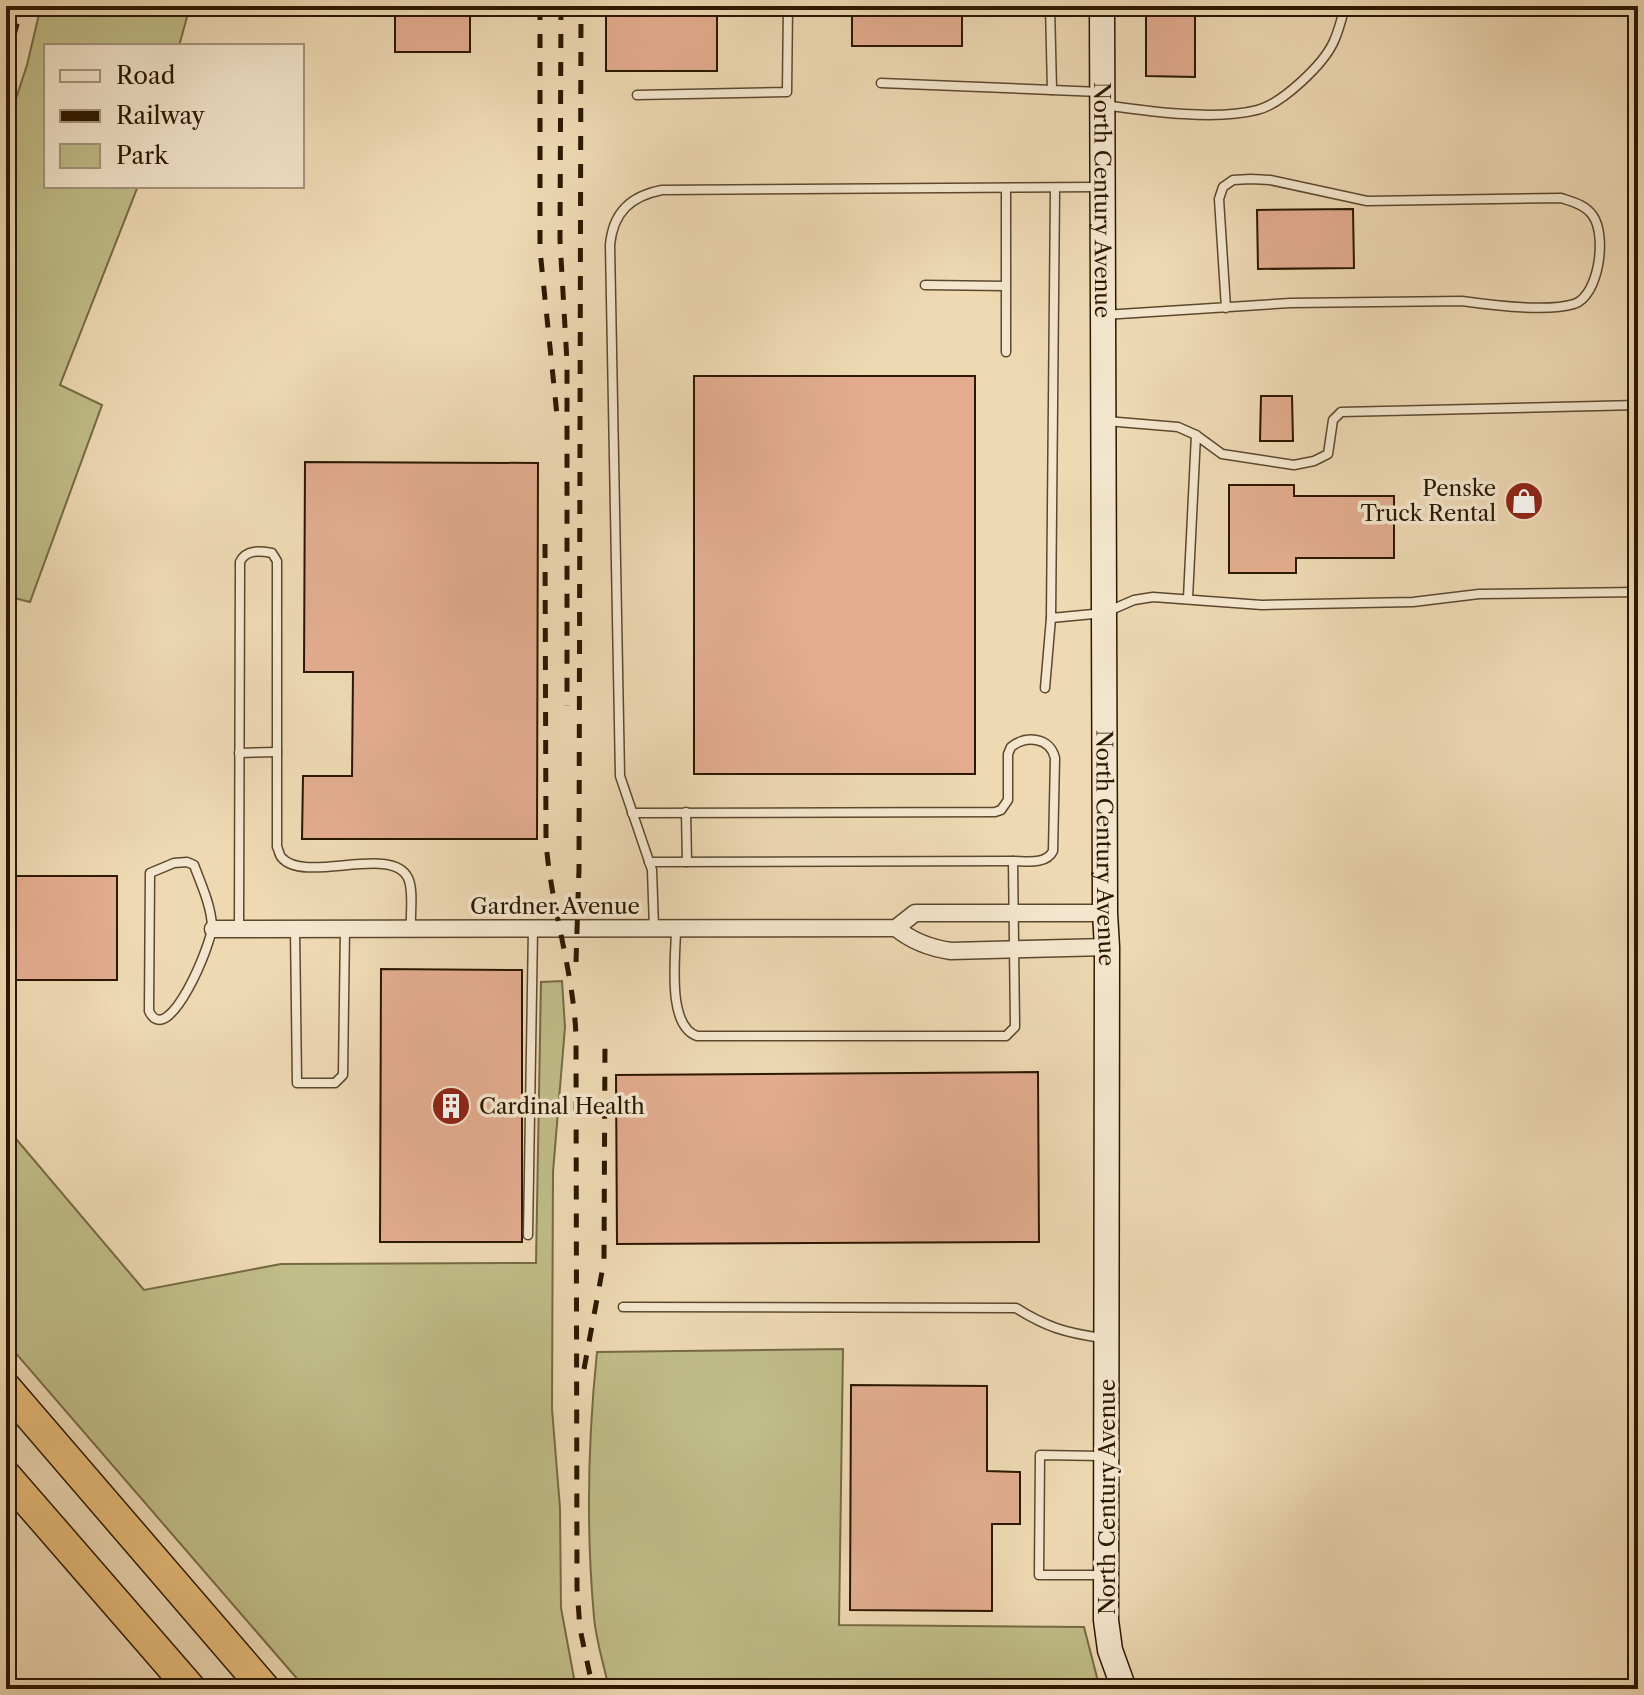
<svg xmlns="http://www.w3.org/2000/svg" width="1644" height="1695" font-family="'Libre Caslon Text',serif">
  <style>
    .green { fill: #c0bd88; stroke: #766a44; stroke-width: 2 }
    .building { fill: #e3ac8f; stroke: #2b1800; stroke-width: 2 }
    .lines { fill: none; stroke-linecap: round; stroke-linejoin: round }
    .lane-casing { stroke: #5c482d; stroke-width: 11 }
    .street-casing { stroke: #5c482d; stroke-width: 19 }
    .secondary-casing { stroke: #2b1800; stroke-width: 27 }
    .highway-casing { stroke: #2b1800; stroke-width: 33 }
    .lane { stroke: #f4e6ce; stroke-width: 8 }
    .street { stroke: #f4e6ce; stroke-width: 16 }
    .secondary { stroke: #f4e6ce; stroke-width: 24 }
    .highway { stroke: #e7bc7a; stroke-width: 30 }
    .rail { stroke: #2b1800; stroke-width: 5; stroke-dasharray: 14 14; stroke-linecap: butt }
    .labels { text-anchor: middle; dominant-baseline: central; stroke-width: 7; stroke-linejoin: round; paint-order: stroke }
    .street-label { font-size: 22px; fill: #2b1800; stroke: #f4e6ce }
    .poi-label { font-size: 22px; fill: #2b1800; stroke: #f4e6ce; text-anchor: end }
  </style>
  <rect width="100%" height="100%" fill="#eed9b3"/>
  <filter id="stains"><feTurbulence type="fractalNoise" baseFrequency=".0025" numOctaves="4"/><feColorMatrix values="0 0 0 0 .2 0 0 0 0 .09 0 0 0 0 .02 0 0 0 .5 -.17"/></filter>
  <radialGradient id="worn" r=".72"><stop offset=".6" stop-color="#630" stop-opacity="0"/><stop offset="1" stop-color="#630" stop-opacity=".3"/></radialGradient>
  <g class="green">
    <path d="M41,6H190L179,46H46V186H138L60,385L102,405L30,602L6,596V129L27,65Z"/>
    <path d="M562,981L565,1027L553,1172L552,1409L560,1508L561,1608L576,1689H306L6,1342V1127L144,1290L281,1264L536,1263L541,982Z"/>
    <path d="M843,1349L839,1625L1084,1627L1100,1689H609C604,1665 596,1641 594,1617C586,1529 588,1439 597,1352Z"/>
  </g>
  <g class="building">
    <rect x="395" y="6" width="75" height="46"/>
    <rect x="852" y="6" width="110" height="40"/>
    <path d="M1146,6H1195V77L1146,76Z"/>
    <path d="M717,9V71H606V10Z"/>
    <path d="M1353,209L1354,268L1258,269L1257,210Z"/>
    <rect x="694" y="376" width="281" height="398"/>
    <path d="M1261,396H1292L1293,441H1260Z"/>
    <path d="M305,462L538,463L537,839H302L303,776H352L353,672H304Z"/>
    <path d="M1229,485H1294V496H1394V558H1296V573H1229Z"/>
    <rect x="6" y="876" width="111" height="104"/>
    <path d="M381,969L522,970V1242H380Z"/>
    <path d="M1038,1072L1039,1242L617,1244L616,1075Z"/>
    <path d="M851,1385L987,1386V1471L1020,1472V1524H992V1611L850,1610Z"/>
  </g>
  <g class="lines">
    <defs>
      <g id="lane">
        <path d="M1050,6L1052,90L1100,92"/>
        <path d="M881,83L1052,90"/>
        <path d="M637,95L787,92L788,6"/>
        <path d="M1103,105C1147,111 1215,121 1257,110C1282,104 1324,64 1334,41C1339,30 1342,18 1345,6"/>
        <path d="M1055,189L1051,618L1104,613L1134,600L1153,597L1262,605L1413,602L1479,594L1638,592"/>
        <path d="M925,285L1005,286"/>
        <path d="M1104,315L1290,303L1462,301C1490,305 1548,312 1574,304C1599,296 1607,236 1593,216C1586,205 1573,202 1561,198L1367,201L1270,180L1251,179L1233,180L1223,187L1219,199L1226,308"/>
        <path d="M1006,352V189"/>
        <path d="M1106,421L1178,427L1196,435L1222,454L1294,465L1314,461L1328,454L1333,420L1341,412L1638,405"/>
        <path d="M1188,598L1196,435"/>
        <path d="M1045,688L1051,618"/>
        <path d="M239,753L277,752"/>
        <path d="M686,812L687,862"/>
        <path d="M632,813L995,812L1001,810L1008,800V754L1011,747C1026,735 1050,737 1055,758L1053,851C1046,865 1026,861 1013,861L1015,1027L1006,1036H697C666,1025 676,956 676,928"/>
        <path d="M187,862L194,865C201,884 211,905 212,926C213,941 168,1051 149,1011L150,873L174,863Z"/>
        <path d="M649,862L1013,861"/>
        <path d="M239,928L240,562C246,549 260,551 272,553L277,561V847C279,850 279,855 282,858C305,884 392,844 408,878C414,890 410,914 411,928"/>
        <path d="M654,928L652,870L620,776L610,245C613,212 631,196 662,190L1098,187"/>
        <path d="M295,929L297,1083H335L343,1075L345,928"/>
        <path d="M528,1235L533,928"/>
        <path d="M623,1307L1016,1308C1046,1327 1066,1333 1102,1338"/>
        <path d="M1101,1575H1039L1040,1455L1102,1456"/>
      </g>
      <g id="street">
        <path d="M896,928C913,942 930,948 951,951L1107,947"/>
        <path d="M213,929L896,928L915,913H1105"/>
      </g>
      <g id="secondary">
        <path id="s1" d="M1102,6L1105,913L1107,947L1106,1620L1110,1650L1124,1689"/>
      </g>
      <g id="highway">
        <path d="M6,1388L265,1689"/>
        <path d="M6,1476L191,1689"/>
      </g>
    </defs>
    <use href="#lane" class="lane-casing"/>
    <use href="#street" class="street-casing"/>
    <use href="#secondary" class="secondary-casing"/>
    <use href="#highway" class="highway-casing"/>
    <use href="#lane" class="lane"/>
    <use href="#street" class="street"/>
    <use href="#secondary" class="secondary"/>
    <use href="#highway" class="highway"/>
    <g class="rail">
      <path d="M540,6V250L558,425"/>
      <path d="M561,6L560,240L567,362V706"/>
      <path d="M6,64L22,6"/>
      <path d="M545,544L546,842C551,907 573,969 576,1035L577,1588L580,1629L593,1689"/>
      <path d="M576,962L579,869L581,6"/>
      <path d="M584,1369L604,1261L605,1040"/>
    </g>
  </g>
  <defs>
    <symbol id="shop-disc" viewBox="-11 -11 22 22"><circle r="9.5" fill="#8f2418" stroke="#f4e6ce"/><path d="M-5-2.5h2.3a2.7 3.5 0 0 1 5.4 0H5L5.5 6h-11ZM-1.5-2.5h3a1.5 2.3 0 0 0-3 0Z" fill="#fff"/></symbol>
    <symbol id="building-disc" viewBox="-11 -11 22 22"><circle r="9.5" fill="#8f2418" stroke="#f4e6ce"/><path d="M-4-6H4V6H1V3H-1V6H-4ZM-2.5-4.3h1.7v1.8h-1.7ZM.8-4.3h1.7v1.8H.8ZM-2.5-1h1.7V.8h-1.7ZM.8-1h1.7V.8H.8Z" fill="#fff"/></symbol>
  </defs>
  <g fill-rule="evenodd">
    <use href="#shop-disc" x="1502" y="479" width="44" height="44"/>
    <use href="#building-disc" x="429" y="1084" width="44" height="44"/>
  </g>
  <g class="labels">
    <g class="street-label">
      <text stroke="none"><textPath href="#s1" startOffset="194">North Century Avenue</textPath></text>
      <text stroke="none"><textPath href="#s1" startOffset="842">North Century Avenue</textPath></text>
      <text x="555" y="906">Gardner Avenue</text>
      <text transform="translate(1107 1497) rotate(-90)">North Century Avenue</text>
    </g>
    <g class="poi-label">
      <text x="1496" y="488">Penske<tspan x="1496" dy="25">Truck Rental</tspan></text>
      <text x="479" y="1106" text-anchor="start">Cardinal Health</text>
    </g>
  </g>
  <rect width="1644" height="1695" fill="none" stroke="#eed9b3" stroke-width="32"/>
  <rect x="8" y="8" width="1628" height="1679" fill="none" stroke="#2b1800" stroke-width="4"/>
  <rect x="16" y="16" width="1612" height="1663" fill="none" stroke="#2b1800" stroke-width="2"/>
  <rect x="44" y="44" width="260" height="144" fill="#f4e6ce" stroke="#a4947c" stroke-width="2"/>
  <rect x="60" y="70" width="40" height="12" fill="#f4e6ce" stroke="#a4947c" stroke-width="2"/>
  <text x="116" y="84" font-size="24" fill="#2b1800">Road</text>
  <rect x="60" y="110" width="40" height="12" fill="#2b1800" stroke="#a4947c" stroke-width="2"/>
  <text x="116" y="124" font-size="24" fill="#2b1800">Railway</text>
  <rect x="60" y="144" width="40" height="24" fill="#c0bd88" stroke="#a4947c" stroke-width="2"/>
  <text x="116" y="164" font-size="24" fill="#2b1800">Park</text>
  <rect width="100%" height="100%" filter="url(#stains)"/>
  <rect width="100%" height="100%" fill="url(#worn)"/>
</svg>
